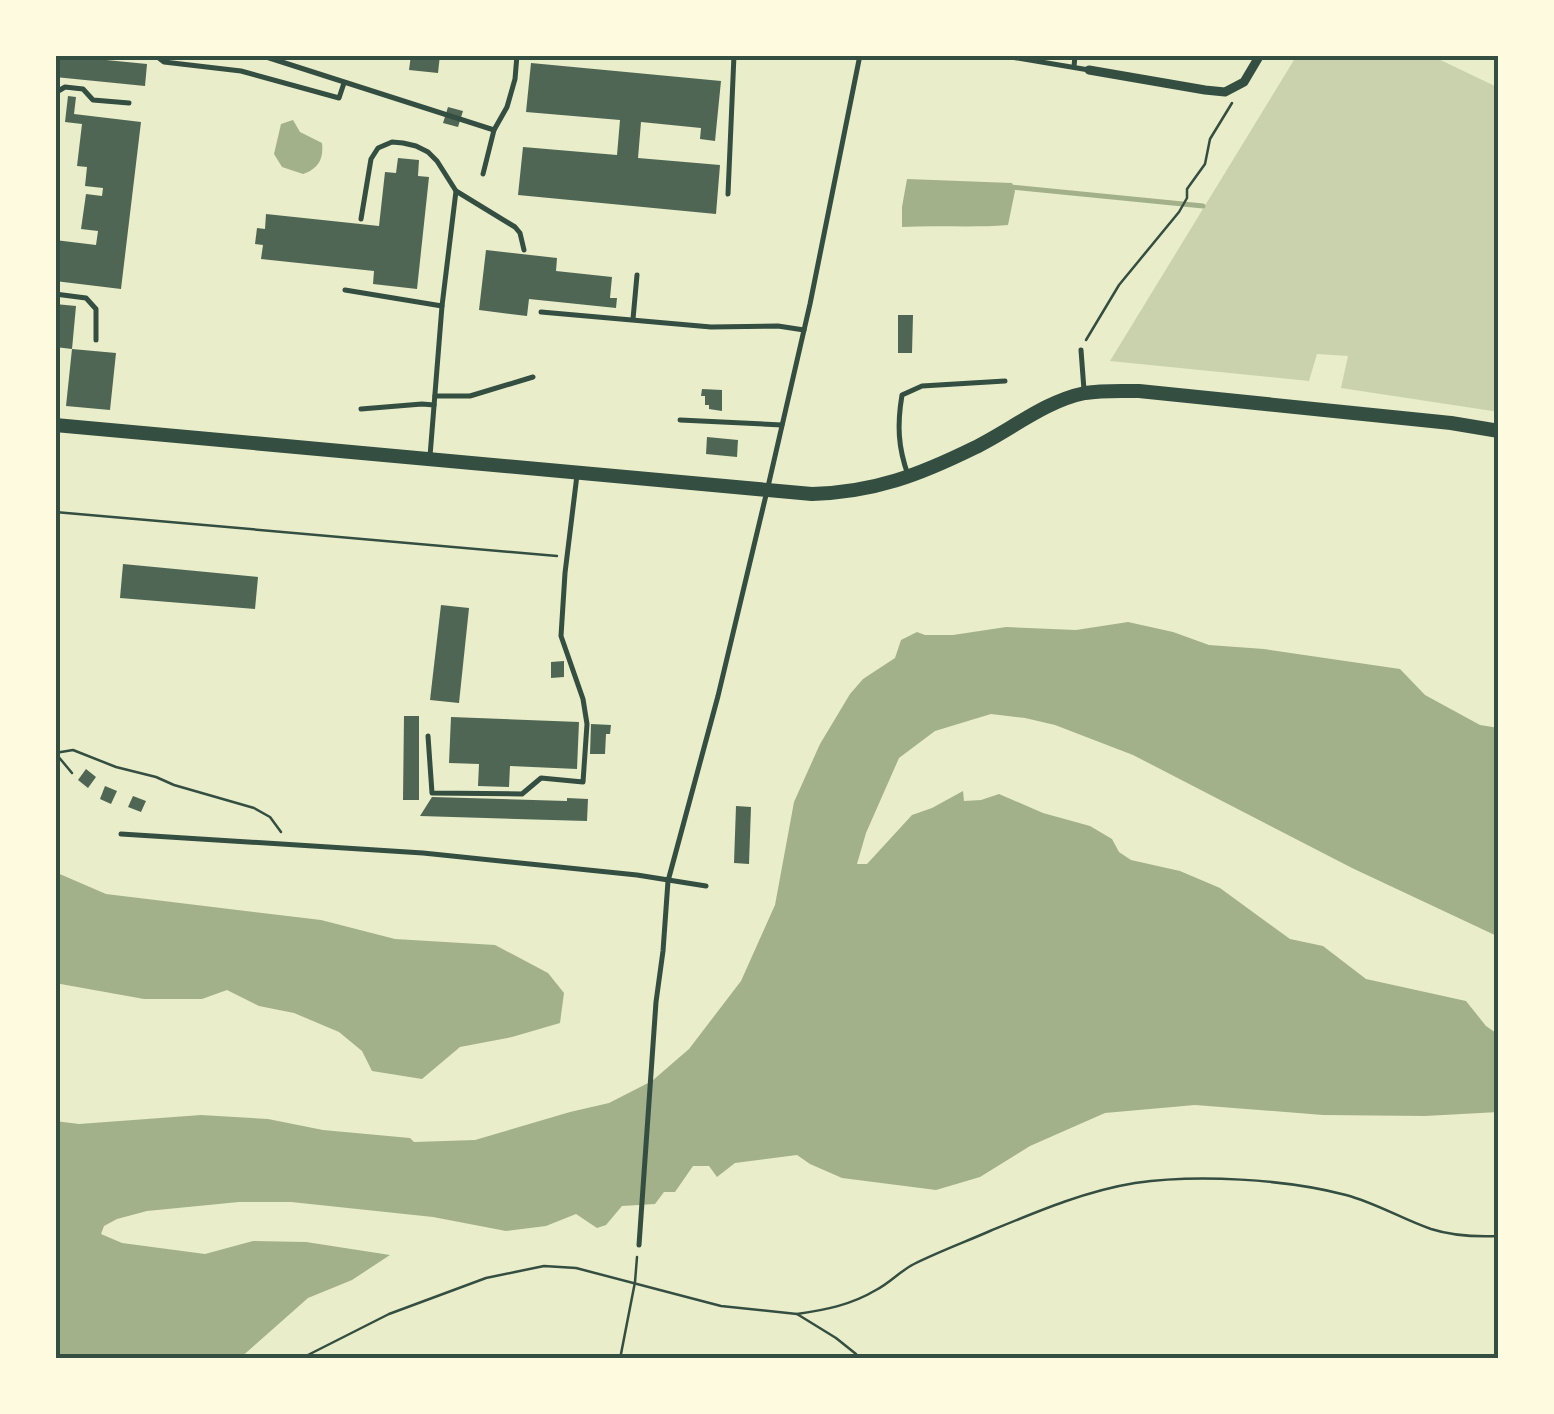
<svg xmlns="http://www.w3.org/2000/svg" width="1554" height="1414" font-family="'Roboto Serif',serif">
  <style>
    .green { fill: #cad2ad }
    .water { fill: #a3b18a }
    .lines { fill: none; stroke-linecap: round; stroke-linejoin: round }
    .stream { stroke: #a3b18a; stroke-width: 5 }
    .building { fill: #4f6655 }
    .path { stroke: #344e41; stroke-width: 2.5 }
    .service { stroke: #344e41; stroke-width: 5 }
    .minor { stroke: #344e41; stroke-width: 9 }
    .secondary { stroke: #344e41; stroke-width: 14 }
    .neatline { fill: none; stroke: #344e41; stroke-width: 4 }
  </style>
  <rect width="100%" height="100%" fill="#e9edc9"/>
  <path class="green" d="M1297,55H1430L1499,88V412L1341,388L1348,356L1317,354L1309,381L1110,361Z"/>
  <g class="water">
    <path d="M293,120L300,132L322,143C324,159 318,169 303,174L282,167L274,154L281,124Z"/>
    <path d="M907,179L1012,183L1015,191L1008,225C973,228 937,225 902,227V207Z"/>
    <path d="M1128,622L1173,632L1209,645L1264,649L1400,669L1425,695L1480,725L1499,728V937L1352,868L1133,755L1055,725L1025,718L991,714L935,731L899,758L866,833L857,864H867L912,815L932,808L963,791L964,801L981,800L999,794L1043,813L1090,826L1112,839L1119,852L1131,860L1180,871L1220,888L1290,939L1323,946L1366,979L1466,1001L1486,1026L1499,1035V1112L1425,1116L1323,1115L1195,1105L1105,1113L1030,1146L980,1177L936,1190L842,1178L810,1164L797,1155L735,1163L717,1177L709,1166H693L675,1192H664L655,1204L622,1206L606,1225L597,1228L576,1214L546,1226L506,1231L433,1217L291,1202H239L147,1211L117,1219L104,1226L101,1234L122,1243L205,1254L253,1241L306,1242L390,1255L352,1280L308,1298L239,1359H55V1121L79,1124L201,1115L268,1119L323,1130L410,1138L414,1142L475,1140L570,1112L609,1103L652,1081L689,1049L741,981L775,905L794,802L820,744L850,694L863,679L895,658L901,640L917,632L925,635H953L1006,627L1076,630Z"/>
    <path d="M55,872L106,894L321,920L395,939L495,945L548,973L564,993L560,1023L512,1037L460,1047L422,1079L372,1071L362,1051L339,1032L294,1013L259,1006L227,990L202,999H144L55,983Z"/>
  </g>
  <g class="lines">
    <path class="stream" d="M1011,187L1203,206"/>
  </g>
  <g class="building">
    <path d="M55,55L147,64L145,86L55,77Z"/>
    <path d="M411,55H440L438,73L409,70Z"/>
    <path d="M531,63L721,81L715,141L700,139L701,128L641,122L638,158L720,165L716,214L518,195L523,147L617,155L620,120L526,112Z"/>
    <path d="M68,96L76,97L74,114L141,122L121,289L55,281V240L96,245L98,231L81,229L86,194L102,196L103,188L85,186L87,167L77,166L82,124L65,122Z"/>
    <path d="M448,107L463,111L458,127L443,123Z"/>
    <path d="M398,158L419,160L418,176L429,177L417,289L373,284L374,271L261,259L263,245L255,244L257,228L265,229L266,214L379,226L385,172L396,173Z"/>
    <path d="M486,250L557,258L556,271L612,277L610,298H617L616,308L529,299L527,316L479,310Z"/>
    <path d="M55,304L76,306L72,349L116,353L110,410L66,406L72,349L55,347Z"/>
    <path d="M898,315H913L912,353H898Z"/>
    <path d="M702,389L722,390V411L709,409V405H705V396H701Z"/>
    <path d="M707,437L738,440L737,457L706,454Z"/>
    <path d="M123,564L258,577L255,609L120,598Z"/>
    <path d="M441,605L469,608L459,703L430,700Z"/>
    <path d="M564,661V677L551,678V662Z"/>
    <path d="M404,716H419V800H403Z"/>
    <path d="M451,717L579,722L577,769L510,766L509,787L478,786L479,764L449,763Z"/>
    <path d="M591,724L611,725L610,734H606L605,754H590Z"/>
    <path d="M86,769L96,777L88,788L78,780Z"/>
    <path d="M105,786L117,791L111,804L100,799Z"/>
    <path d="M133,796L146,801L141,812L128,807Z"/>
    <path d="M432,797L567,801V798L588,799L587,821L420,816Z"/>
    <path d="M736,806L751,807L749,864L734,863Z"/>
  </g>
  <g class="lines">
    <g class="path">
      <path d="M1086,340L1119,285L1179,212L1187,198V189L1205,164L1210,139L1232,103"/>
      <path d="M55,512L557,556"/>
      <path d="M55,753L73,750L116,767L156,777L174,785L254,808L270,817L281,832"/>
      <path d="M57,755L72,773"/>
      <path d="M797,1314C825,1310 851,1305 876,1290C890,1283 900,1271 914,1264C938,1252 965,1242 990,1231C1036,1212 1085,1191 1135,1183C1197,1174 1285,1179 1346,1195C1376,1203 1402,1219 1431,1229C1453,1236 1477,1237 1499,1236"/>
      <path d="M300,1359L389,1314L486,1278L544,1266L576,1268L721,1306L797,1314L836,1338L856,1354"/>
      <path d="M620,1359L635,1282L637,1257"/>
    </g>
    <g class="service">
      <path d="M155,55L164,62L241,71L339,98L344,83"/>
      <path d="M260,55L494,130"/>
      <path d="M999,55L1089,70"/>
      <path d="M1074,67L1075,55"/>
      <path d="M55,93L65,87L83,89L93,100L129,103"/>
      <path d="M483,174L494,130L507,107L515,79L517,55"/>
      <path d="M728,194L734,55"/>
      <path d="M361,219L371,159L378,148L392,142L403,143L416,146L428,152L437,161L456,191L515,227L520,233L524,250"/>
      <path d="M345,290L442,306"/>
      <path d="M55,294L86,298L96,309V340"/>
      <path d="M541,312L711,327L778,326L804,330"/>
      <path d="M633,319L637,275"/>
      <path d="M1081,350L1084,390"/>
      <path d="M55,373H57"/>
      <path d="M435,396H470L533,377"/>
      <path d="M361,409L422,404L434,405"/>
      <path d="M680,420L782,425"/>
      <path d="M430,456L442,306L456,191"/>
      <path d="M908,475C898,447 897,425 902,395L922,386L1005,381"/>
      <path d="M428,736L432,793L522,794L541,778L583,782L587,724L583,699L561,636L565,573L577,475"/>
      <path d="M121,834L423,853L637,875L706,886"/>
      <path d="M639,1245L656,1002L663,951L668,881L718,696L767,491L810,304L860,55"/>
    </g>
    <path class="minor" d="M1089,70L1205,90L1225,92L1244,82L1260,55"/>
    <path class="secondary" d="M55,425L812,494C875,492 919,475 974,448C1011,430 1045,401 1085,393C1103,390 1121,391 1139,391L1451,423L1499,431"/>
  </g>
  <rect width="1554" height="1414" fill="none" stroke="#fefae0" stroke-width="115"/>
  <rect x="58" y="58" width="1438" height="1298" class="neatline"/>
</svg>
